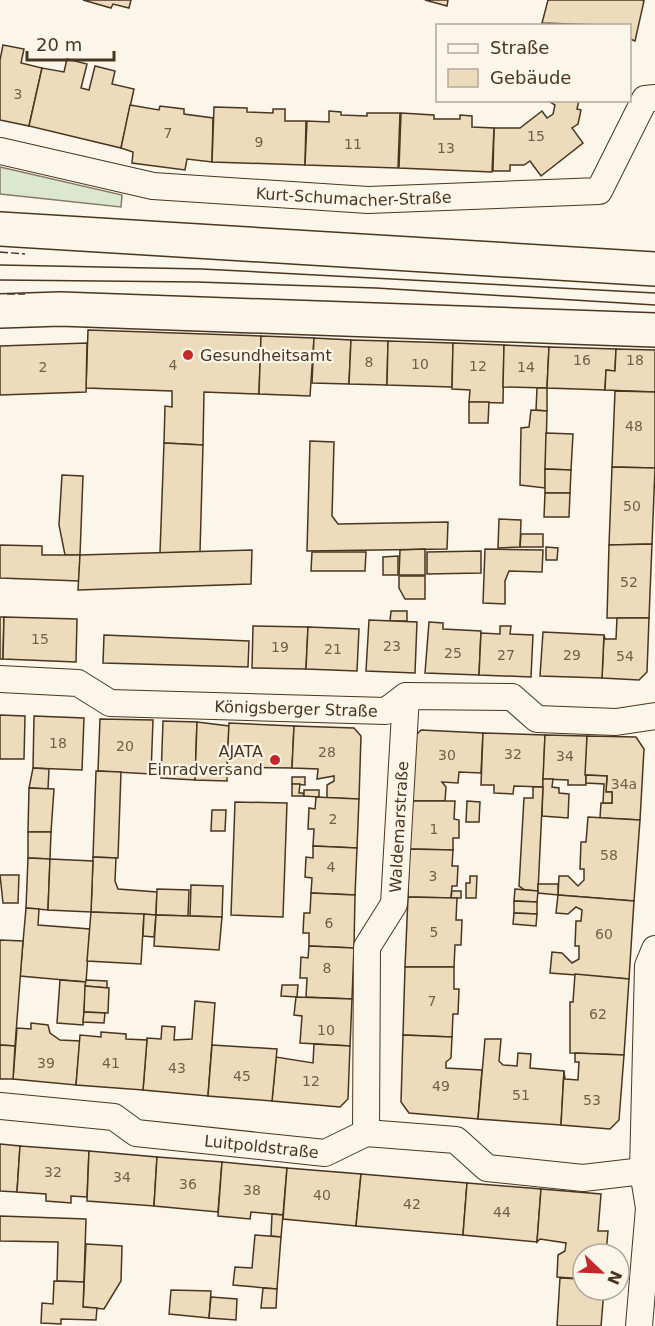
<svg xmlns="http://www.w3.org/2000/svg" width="655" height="1326" font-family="'DejaVu Sans',sans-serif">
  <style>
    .green { fill: #dce7d0; stroke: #887966; stroke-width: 1.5 }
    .building { fill: #ecdcbc; stroke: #4a3520; stroke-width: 1.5 }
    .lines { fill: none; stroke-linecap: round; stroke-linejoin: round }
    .minor-casing { stroke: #4a3520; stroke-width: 28 }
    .primary-casing { stroke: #4a3520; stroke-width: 36 }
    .minor { stroke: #fbf6e9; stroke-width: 26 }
    .primary { stroke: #fbf6e9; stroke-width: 33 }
    .tram { stroke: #4a3520; stroke-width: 1.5 }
    .fence { stroke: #4a3520; stroke-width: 1.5; stroke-dasharray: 8 3; stroke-linecap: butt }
    .poi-dot { fill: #c62828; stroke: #fbf6e9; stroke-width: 2 }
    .labels { text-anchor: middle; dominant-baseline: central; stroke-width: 4.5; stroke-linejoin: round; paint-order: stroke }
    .number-label { font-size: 14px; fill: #725f47 }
    .street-label { font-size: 16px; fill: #4a3520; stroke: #fbf6e9 }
    .poi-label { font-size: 16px; fill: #4a3520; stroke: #fbf6e9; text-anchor: start }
  </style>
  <rect width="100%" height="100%" fill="#fbf6e9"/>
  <path class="green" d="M0,167L122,195L121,207L0,194Z"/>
  <g class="building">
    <path d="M83,0H131L129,8L113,4L111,8Z"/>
    <path d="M425,0H448L447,6Z"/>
    <path d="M548,0H642L644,1L635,41L630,39V26L542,23Z"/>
    <path d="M3,45L24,49L21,63L42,68L29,126L0,120V60Z"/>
    <path d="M67,59L87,64L81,88L89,90L95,66L115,71L112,84L134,89L121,148L29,126L42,68L64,72Z"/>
    <path d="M547,100H579L577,109L581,110L578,124L572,128L583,143L541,176L530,161L524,165H510V171H493L494,128H520L542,111L547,118L553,114L555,105Z"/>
    <path d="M130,105L159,110L160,106L184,109V114L213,118L212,162L187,159L185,170L132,163L133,152L121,148Z"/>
    <path d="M214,107L247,108V112L273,113V109H285V121H306L305,165L212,162Z"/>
    <path d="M329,111L341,112V115L367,116V113H400L398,168L305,165L307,121L329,122Z"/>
    <path d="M401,113L434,115V119H460V115L472,116V127L494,128L492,172L399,168Z"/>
    <path d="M88,330L261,336L259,394L204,392L203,445L164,443L165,406L172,407V391L86,388Z"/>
    <path d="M261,336L314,338L310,396L259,394Z"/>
    <path d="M314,338L351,340L349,384L312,383Z"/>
    <path d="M351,340L388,341L387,385L349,384Z"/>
    <path d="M388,341L453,343L452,387L387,385Z"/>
    <path d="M87,343L86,392L0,395V346Z"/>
    <path d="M453,343L504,345L503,403L469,402L470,390L452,389Z"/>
    <path d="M504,345L549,347L547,388L503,387Z"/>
    <path d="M549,347L616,349L615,371L606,370L605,390L547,388Z"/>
    <path d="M616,349L655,350V392L605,390L606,370L615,371Z"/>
    <path d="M537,388H547V411L536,410Z"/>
    <path d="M615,391L655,392V468L612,467Z"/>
    <path d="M469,402H489L488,423H469Z"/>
    <path d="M531,410L547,411L545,488L520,485L521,428L529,427Z"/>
    <path d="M546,433L573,434L571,470L545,469Z"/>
    <path d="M310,441L334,442L332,516L338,524L448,522L447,549L307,551Z"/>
    <path d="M164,443L203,445L200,552L160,553Z"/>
    <path d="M612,467L655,468L652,544L609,545Z"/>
    <path d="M545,469L571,470L570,493H545Z"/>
    <path d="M62,475L83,476L80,555H65L59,525Z"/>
    <path d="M545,493H570L569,517H544Z"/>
    <path d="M499,519L521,520L520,547L498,548Z"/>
    <path d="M521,534H543V547H520Z"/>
    <path d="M652,544L649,618H607L609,545Z"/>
    <path d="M0,545L42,546V555H80L79,581L0,578Z"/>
    <path d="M546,547L558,548L557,560H546Z"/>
    <path d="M425,549V575H399L400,550Z"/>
    <path d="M485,549L543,550L542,572L509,571L505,581V604L483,603Z"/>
    <path d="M252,550L251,584L78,590L80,555Z"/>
    <path d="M481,551V573L427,574V552Z"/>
    <path d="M312,552H366L365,571H311Z"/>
    <path d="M398,556V575H383V557Z"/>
    <path d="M399,576H425V599H405L399,588Z"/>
    <path d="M391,611H407V621H390Z"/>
    <path d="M0,617H4L3,659H0Z"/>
    <path d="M4,617L77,619L76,662L3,659Z"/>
    <path d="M617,618H649L647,672L639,680L602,678L604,635L605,639H616Z"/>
    <path d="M369,620L417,622L415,673L366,671Z"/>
    <path d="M429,622L443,623V629L481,631L479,675L425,673Z"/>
    <path d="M253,626L308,627L306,669L252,668Z"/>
    <path d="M500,626H511L510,634L533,635L531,677L479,675L481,633L500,634Z"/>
    <path d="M308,627L359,629L357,671L306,669Z"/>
    <path d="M543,632L604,635L602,678L540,676Z"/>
    <path d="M104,635L249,641L248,667L103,663Z"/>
    <path d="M0,715L25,716L24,759H0Z"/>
    <path d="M34,716L84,718L82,770L33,768Z"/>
    <path d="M100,719L153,720L151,774L98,771Z"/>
    <path d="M163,721L197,722L195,780L161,778Z"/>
    <path d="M197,722L229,726L227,781L195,780Z"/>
    <path d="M229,723L294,726L292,768L227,767Z"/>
    <path d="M294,726L354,728L361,736L359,799L327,798V785L334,781V776L317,779L318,769L292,768Z"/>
    <path d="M421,730L483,733L481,773L459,772L458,783L442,782L446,787L445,801H411L413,738Z"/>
    <path d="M483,733L545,735L543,787L514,786L513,794L494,793V785H481Z"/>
    <path d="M545,735L587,736L586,785H568V780L543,779Z"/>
    <path d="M587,736L636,737L644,749L640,820L600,818L601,803H612V792H606L607,776L585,775Z"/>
    <path d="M33,768L49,769L48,789L29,788Z"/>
    <path d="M96,771L121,772L118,858L93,857Z"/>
    <path d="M586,775L607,776L606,792H612V803H603L604,784L586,783Z"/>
    <path d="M292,777H305V785L292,784Z"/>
    <path d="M543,779H553L552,787L559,788V793L569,794L568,818L542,816Z"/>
    <path d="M292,784H300L299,793H303L304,796H292Z"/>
    <path d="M533,787H543L538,891L525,890L519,886L524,798H533Z"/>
    <path d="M29,788L54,789L51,832H28Z"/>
    <path d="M304,790H319V797L304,796Z"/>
    <path d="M316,797L359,799L357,848L313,846L314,829H308L309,808L315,809Z"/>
    <path d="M411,801H455L454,819L459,820V838H453V850L409,849Z"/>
    <path d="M467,801L480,802L479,822H466Z"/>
    <path d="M235,802L287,803L283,917L231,915Z"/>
    <path d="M212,810H226L225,831H211Z"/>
    <path d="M588,817L640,820L634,901L558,895L559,876H568L578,886L584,880V869H580L581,842H586Z"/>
    <path d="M28,832H51L50,859L28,858Z"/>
    <path d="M313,846L357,848L355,895L311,893L312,878L305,877L306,857L313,858Z"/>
    <path d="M409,849L453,850L452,866H458L457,886H452L451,898L408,897Z"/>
    <path d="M93,857L116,858L115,881L118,889L157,892L156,915L91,912Z"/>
    <path d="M28,858L50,859L48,910L26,908Z"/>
    <path d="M50,859L93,861L91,912L48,910Z"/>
    <path d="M0,875H19L18,903H3Z"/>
    <path d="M470,876H477L476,898H466V883H470Z"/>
    <path d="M538,884H558V895L538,893Z"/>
    <path d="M191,885L223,886L222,917L190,916Z"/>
    <path d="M157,889L189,890L188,916L156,915Z"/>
    <path d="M515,889L538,891L537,902L514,901Z"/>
    <path d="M452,891H461V898H451Z"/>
    <path d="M311,893L355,895L354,948L309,946V933H303L304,913H310Z"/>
    <path d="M558,895L634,901L629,979L550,973L552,952L562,953L572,963L579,959V946H575L576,921H581L582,910L576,907L568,914L556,913Z"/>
    <path d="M408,897L457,898L456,920H462L461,945H455L454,967H405Z"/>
    <path d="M514,901L537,902V914L514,913Z"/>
    <path d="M26,908L39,909L38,925L90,929L86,982L20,976Z"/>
    <path d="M91,912L144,914L141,964L87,961Z"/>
    <path d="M514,913L537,914L536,926L513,924Z"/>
    <path d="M144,914L156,915L154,937L143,936Z"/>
    <path d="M156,915L222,917L219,950L154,946Z"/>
    <path d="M0,940L23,941L15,1046L0,1045Z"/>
    <path d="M309,946L354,948L352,999L306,997L307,978H300L301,957L308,958Z"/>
    <path d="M405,967H454V989H459L458,1014H453L452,1037L403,1035Z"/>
    <path d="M575,974L629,979L624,1055L570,1053V1002H573Z"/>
    <path d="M60,980L86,982L83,1025L57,1023Z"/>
    <path d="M86,980L107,981V988L85,986Z"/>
    <path d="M282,985H298L297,997L281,996Z"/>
    <path d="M85,986L109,988L108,1013L84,1012Z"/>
    <path d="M296,997L352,999L350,1046L300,1043L302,1016L294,1015Z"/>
    <path d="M195,1001L215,1003L208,1096L143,1090L147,1038L161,1039L162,1026L175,1027L174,1040L192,1039Z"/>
    <path d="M84,1012L105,1013L104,1023L83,1022Z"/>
    <path d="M31,1023L48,1025L50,1033L60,1040L80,1041L76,1085L13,1079L17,1028L31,1029Z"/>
    <path d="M101,1032L126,1034V1039L147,1040L143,1090L76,1085L80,1035L101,1037Z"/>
    <path d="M403,1035L452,1037L451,1058L446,1062V1068L482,1070L478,1119L409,1113L401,1102Z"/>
    <path d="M485,1039H501L499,1061L503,1065L517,1066L518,1053L531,1054L530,1068L564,1071L561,1125L478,1119Z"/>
    <path d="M314,1044L350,1046L348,1099L340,1107L272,1101L276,1057L313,1063Z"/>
    <path d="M0,1045L15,1046L13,1079H0Z"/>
    <path d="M212,1045L277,1049L272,1101L208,1096Z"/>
    <path d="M575,1053L624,1055L619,1120L610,1129L561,1125L564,1071L565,1079L578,1080L579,1062H575Z"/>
    <path d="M0,1144L20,1146L17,1192L0,1191Z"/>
    <path d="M20,1146L89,1151L87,1197L71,1196V1203L46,1201V1194L17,1192Z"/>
    <path d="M89,1151L157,1157L154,1206L87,1201Z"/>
    <path d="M157,1157L222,1162L218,1212L154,1206Z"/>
    <path d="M222,1162L287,1168L283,1215L251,1212L250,1219L218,1216Z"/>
    <path d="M287,1168L361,1174L356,1226L283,1219Z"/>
    <path d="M361,1174L467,1183L463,1235L356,1226Z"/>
    <path d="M467,1183L541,1189L537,1242L463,1235Z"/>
    <path d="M541,1189L601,1194L598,1231H608L606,1254H583V1279L557,1277L558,1255L565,1251L566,1243L540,1239L537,1242Z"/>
    <path d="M272,1214L283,1215L281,1237L271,1236Z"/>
    <path d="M0,1216L86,1219L84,1282L57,1281L58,1242L0,1241Z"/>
    <path d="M255,1235L281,1237L277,1289L233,1285L235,1267L252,1268Z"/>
    <path d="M86,1244L122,1246L121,1281L104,1309L83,1307Z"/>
    <path d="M560,1278L583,1279V1290H604L601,1326H557Z"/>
    <path d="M54,1281L84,1282L83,1307L97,1308L96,1320L61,1319V1324L41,1323L42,1303L53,1304Z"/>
    <path d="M263,1288L277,1289L276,1308H261Z"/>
    <path d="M171,1290L211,1291L209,1318L169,1314Z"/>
    <path d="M211,1297L237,1299L236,1320L209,1318Z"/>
  </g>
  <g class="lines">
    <defs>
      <g id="minor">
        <path id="s1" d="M0,151L153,186L368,200L599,191L645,99L655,98"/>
        <path id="s2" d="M0,679L78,683L110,703L386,711L406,696L512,697L537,719L616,722L655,716"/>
        <path id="s3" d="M0,1106L114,1117L136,1133L325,1153L366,1133L456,1140L487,1168L583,1178L643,1171L655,1163"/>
        <path id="s4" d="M366,1133L367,947L394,904L406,696"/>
        <path d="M639,1326L649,1208L643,1171L648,966L655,949"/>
      </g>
      <g id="primary">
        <path d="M0,229L655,269"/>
        <path d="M0,311L60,309L655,330"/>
      </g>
    </defs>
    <use href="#minor" class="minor-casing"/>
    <use href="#primary" class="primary-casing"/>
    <use href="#minor" class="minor"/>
    <use href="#primary" class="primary"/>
    <g class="tram">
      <path d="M0,265L202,269L655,293"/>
      <path d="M0,280L197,282L376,288L655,305"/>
    </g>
    <g class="fence">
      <path d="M0,252L25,254"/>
      <path d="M7,294H25"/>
    </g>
  </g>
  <g class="poi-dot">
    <circle cx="188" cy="355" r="6"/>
    <circle cx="275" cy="760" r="6"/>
  </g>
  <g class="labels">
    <g class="number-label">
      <text x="18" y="94">3</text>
      <text x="168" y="133">7</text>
      <text x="536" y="136">15</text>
      <text x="259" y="142">9</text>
      <text x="353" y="144">11</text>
      <text x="446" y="148">13</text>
      <text x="582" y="360">16</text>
      <text x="635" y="360">18</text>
      <text x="369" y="362">8</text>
      <text x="420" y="364">10</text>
      <text x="173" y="365">4</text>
      <text x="478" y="366">12</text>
      <text x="43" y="367">2</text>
      <text x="526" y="367">14</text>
      <text x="634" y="426">48</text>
      <text x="632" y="506">50</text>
      <text x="629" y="582">52</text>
      <text x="40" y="639">15</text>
      <text x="392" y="646">23</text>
      <text x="280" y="647">19</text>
      <text x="333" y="649">21</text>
      <text x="453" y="653">25</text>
      <text x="506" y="655">27</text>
      <text x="572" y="655">29</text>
      <text x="625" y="656">54</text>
      <text x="58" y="743">18</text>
      <text x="125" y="746">20</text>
      <text x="327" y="752">28</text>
      <text x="513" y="754">32</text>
      <text x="447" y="755">30</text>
      <text x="565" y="756">34</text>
      <text x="624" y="784">34a</text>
      <text x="333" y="819">2</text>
      <text x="434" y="829">1</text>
      <text x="609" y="855">58</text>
      <text x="331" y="867">4</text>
      <text x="433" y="876">3</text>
      <text x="329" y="923">6</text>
      <text x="434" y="932">5</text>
      <text x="604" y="934">60</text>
      <text x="327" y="968">8</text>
      <text x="432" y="1001">7</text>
      <text x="598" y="1014">62</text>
      <text x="326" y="1030">10</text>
      <text x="46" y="1063">39</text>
      <text x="111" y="1063">41</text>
      <text x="177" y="1068">43</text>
      <text x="242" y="1076">45</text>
      <text x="311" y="1081">12</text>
      <text x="441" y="1086">49</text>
      <text x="521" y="1095">51</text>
      <text x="592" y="1100">53</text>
      <text x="53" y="1172">32</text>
      <text x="122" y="1177">34</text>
      <text x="188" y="1184">36</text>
      <text x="252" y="1190">38</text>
      <text x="322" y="1195">40</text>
      <text x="412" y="1204">42</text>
      <text x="502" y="1212">44</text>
    </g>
    <g class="street-label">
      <text stroke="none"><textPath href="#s1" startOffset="358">Kurt-Schumacher-Straße</textPath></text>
      <text stroke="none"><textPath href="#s2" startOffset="302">Königsberger Straße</textPath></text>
      <text stroke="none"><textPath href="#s4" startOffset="314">Waldemarstraße</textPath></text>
      <text stroke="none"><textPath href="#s3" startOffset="268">Luitpoldstraße</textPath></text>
    </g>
    <g class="poi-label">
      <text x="200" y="355">Gesundheitsamt</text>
      <text x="263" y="751" text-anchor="end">AJATA<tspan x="263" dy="18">Einradversand</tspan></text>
    </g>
  </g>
  <rect x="436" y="24" width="195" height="78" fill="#fbf6e9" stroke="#b4a999" stroke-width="1.5"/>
  <rect x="448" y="44" width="30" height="9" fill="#fbf6e9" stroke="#b4a999" stroke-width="1.5"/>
  <text x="490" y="54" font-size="18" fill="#4a3520">Straße</text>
  <rect x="448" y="69" width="30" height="18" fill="#ecdcbc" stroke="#b4a999" stroke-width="1.5"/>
  <text x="490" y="84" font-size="18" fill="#4a3520">Gebäude</text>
  <g transform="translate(601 1272) rotate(113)"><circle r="28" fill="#fbf6e9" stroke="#b4a999" stroke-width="1.5"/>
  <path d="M0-4.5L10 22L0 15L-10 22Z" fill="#c62828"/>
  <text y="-9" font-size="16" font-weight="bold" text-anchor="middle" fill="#4a3520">N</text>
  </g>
  <path d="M27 51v9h87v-9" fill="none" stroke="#4a3520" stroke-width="3"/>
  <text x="36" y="51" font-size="18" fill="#4a3520" stroke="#fbf6e9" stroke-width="4.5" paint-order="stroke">20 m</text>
</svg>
